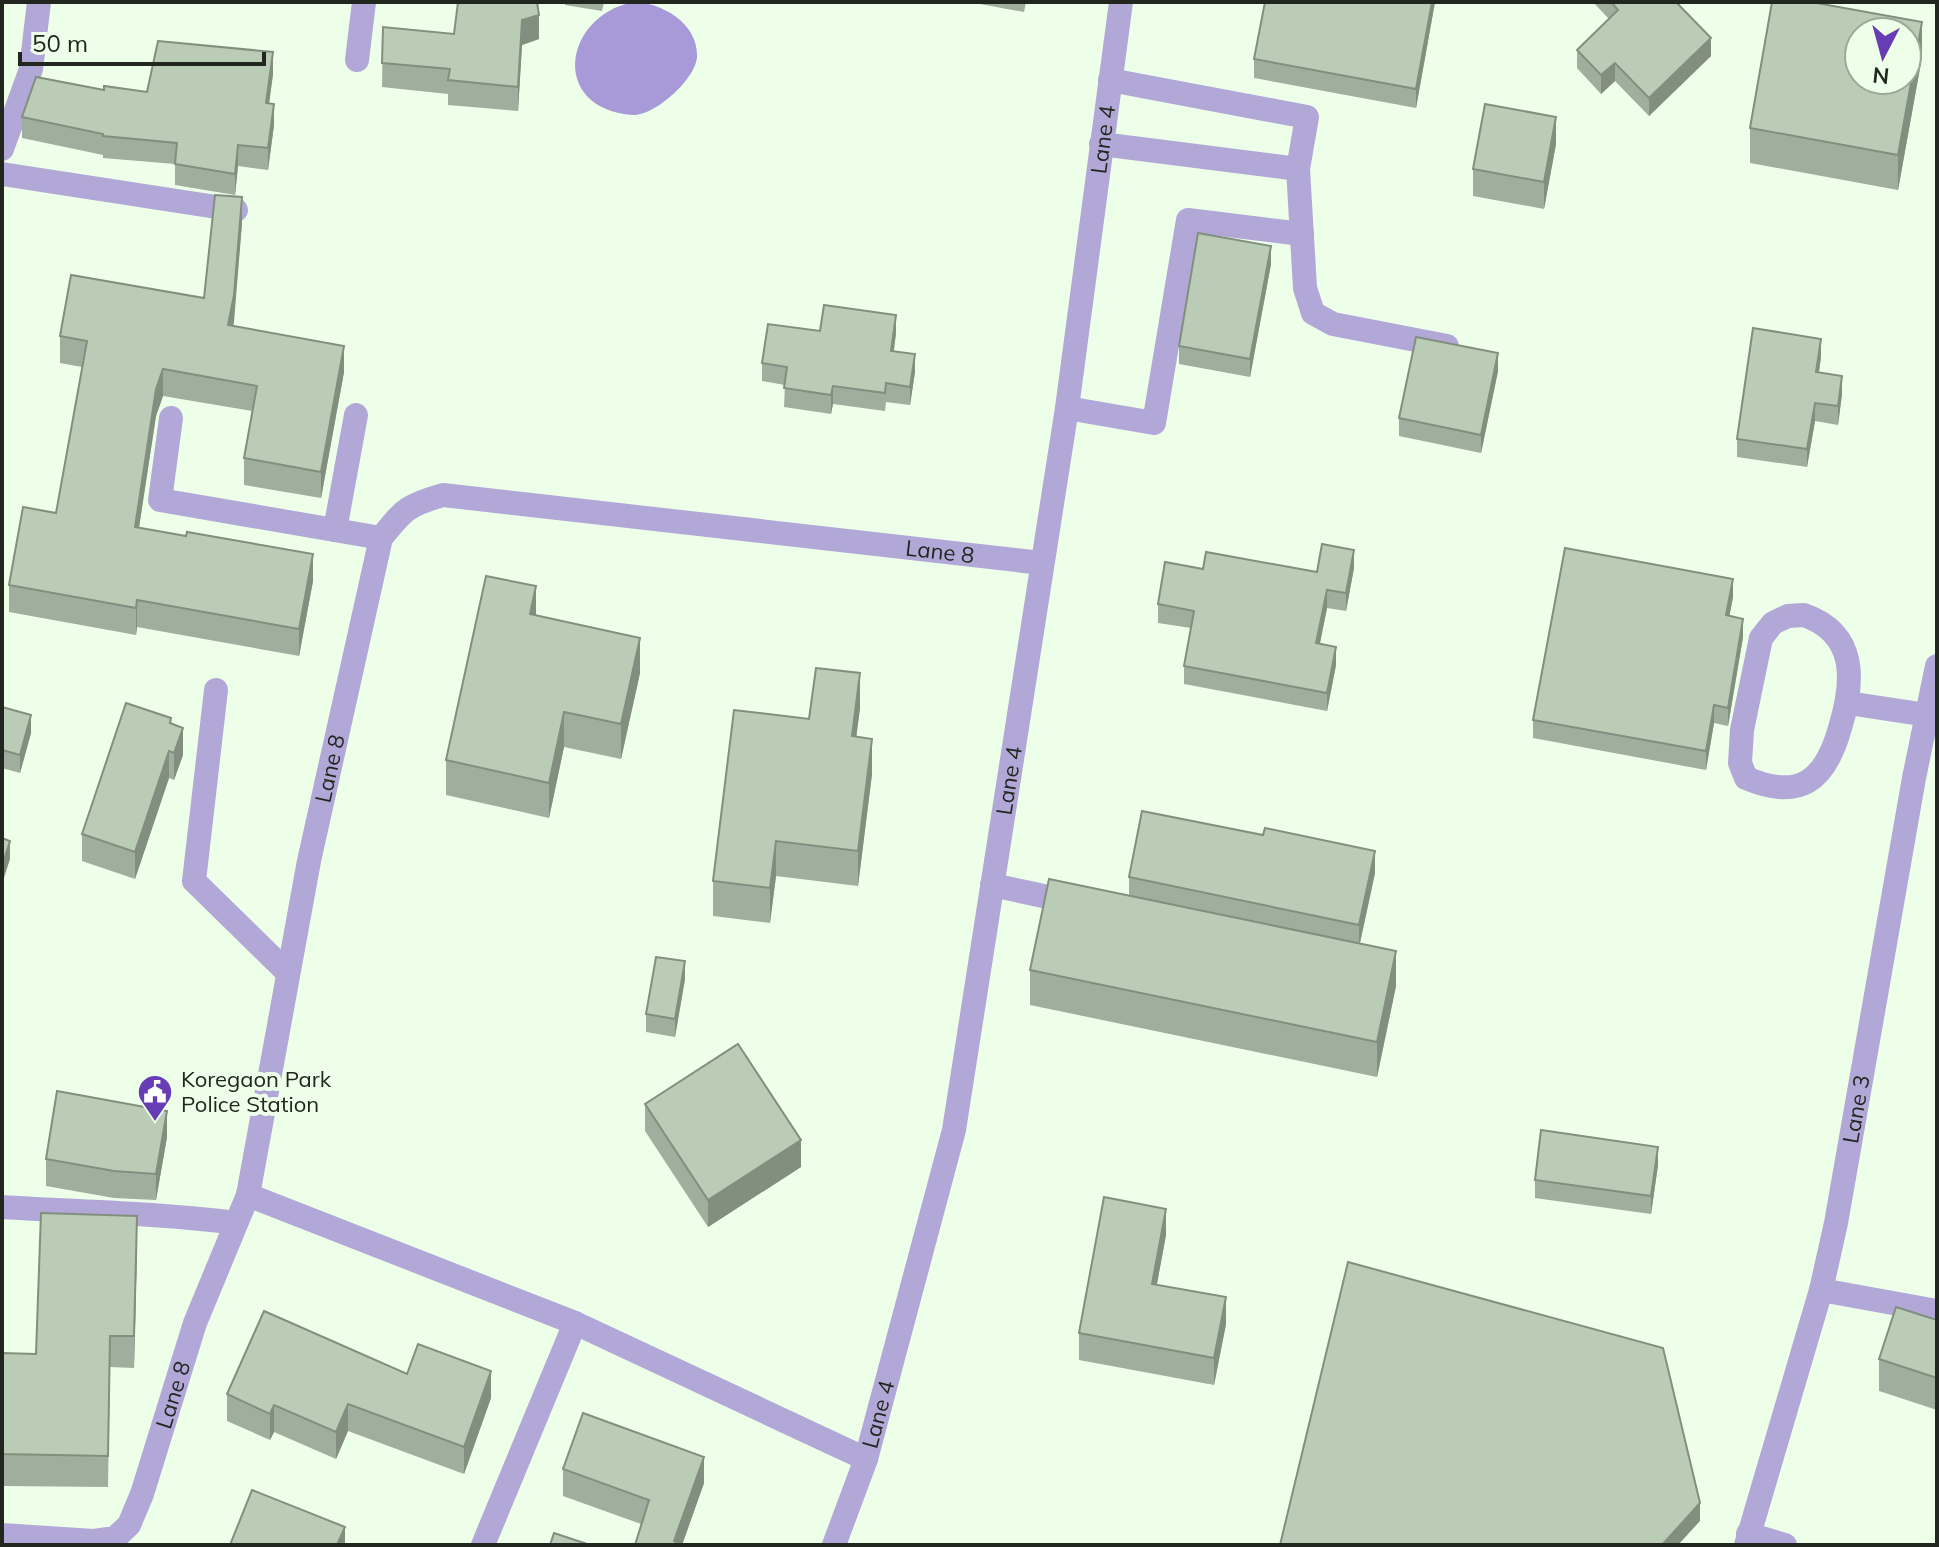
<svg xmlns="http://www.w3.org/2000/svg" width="1939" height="1547" font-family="Mulish,sans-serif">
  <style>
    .water { fill: #a89ad9 }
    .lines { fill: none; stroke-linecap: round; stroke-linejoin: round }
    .minor { stroke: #b2a8d7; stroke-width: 24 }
    .wall { fill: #a0af9d }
    .shaded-wall { fill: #828f7f }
    .building { fill: #baccb6; stroke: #828f7f; stroke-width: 2; fill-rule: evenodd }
    .labels { text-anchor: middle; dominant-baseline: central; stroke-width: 8; stroke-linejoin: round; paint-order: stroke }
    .street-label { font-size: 22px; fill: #21271f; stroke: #edffe8 }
    .poi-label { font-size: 22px; fill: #21271f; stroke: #edffe8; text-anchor: start }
  </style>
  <rect width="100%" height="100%" fill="#edffe8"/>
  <path class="water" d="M633,2C661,2 698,23 697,56C697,78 655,116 633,115C550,109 562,17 633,2Z"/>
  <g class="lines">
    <g class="minor">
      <path d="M357,60L364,2"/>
      <path d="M1110,80L1307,117L1298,169L1305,288L1313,313L1333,324L1447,346"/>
      <path d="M1101,144L1298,169"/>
      <path d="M2,149L31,69L39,2"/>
      <path d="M2,174L236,210"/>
      <path d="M1067,408L1154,423L1188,220L1302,234"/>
      <path d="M171,418L160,500L381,538"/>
      <path d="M335,530L356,415"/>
      <path d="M1804,615C1858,634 1854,682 1840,728C1825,781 1800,801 1746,778L1740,763L1742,730L1761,638L1773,623L1788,616Z"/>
      <path d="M216,690L194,881L288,973"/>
      <path d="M1848,703L1927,715"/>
      <path d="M992,885L1076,903"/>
      <path d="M248,1195L575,1323L866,1459"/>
      <path d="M2,1207C80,1212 158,1213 236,1223"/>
      <path d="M1821,1290L1937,1311"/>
      <path d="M1748,1534L1785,1545"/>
      <path id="s1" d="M2,1535L94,1541L115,1538L129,1525L142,1494L195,1323L248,1195L309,861L381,538C404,509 408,505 443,495L1042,563"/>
      <path d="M483,1545L575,1323"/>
      <path id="s2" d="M834,1545L866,1459L954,1130L1067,408L1121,2"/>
      <path id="s3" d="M1746,1545L1821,1290L1836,1223L1914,778L1937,666"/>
    </g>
  </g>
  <g class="wall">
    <path d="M565,2H604L602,11L565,5Z"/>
    <path d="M969,2H1026L1024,12Z"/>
    <path d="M1265,2H1435L1416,108L1254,78V59Z"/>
    <path d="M1593,2H1676L1711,56L1649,116L1615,81L1601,94L1577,68V50L1609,19Z"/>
    <path d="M383,27L454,34L539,39L522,45L518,111L448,105V94L382,87Z"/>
    <path d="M1922,57L1898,190L1750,163V128Z"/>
    <path d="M273,74L269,104L274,125L268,170L238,166L235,195L175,185V164L103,158V155L22,138V117L104,90L147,92Z"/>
    <path d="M1556,144L1544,209L1473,196V169Z"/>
    <path d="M242,223L233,325L344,372L321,498L244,485V458L252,411L163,396L156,416L139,528L313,581L299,656L137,627L136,635L9,612V585L56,513L82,367L60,363V336L204,298Z"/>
    <path d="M1271,264L1250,377L1179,364V346Z"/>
    <path d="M820,331L896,333L894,351L915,372L910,405L886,402L885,411L833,404L831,414L784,407L785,385L762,381V363Z"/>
    <path d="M1821,357L1819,373L1842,394L1838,425L1815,421L1807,467L1737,457V439Z"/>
    <path d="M1498,371L1481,453L1399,436V418Z"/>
    <path d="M1354,568L1346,611L1327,608L1320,644L1336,665L1327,711L1184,684V666L1191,628L1158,623V604L1203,569L1317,572Z"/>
    <path d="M1733,597L1729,616L1743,637L1728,726L1714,723L1706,770L1533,738V720Z"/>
    <path d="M536,615L640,673L621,759L564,747L549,818L446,795V760Z"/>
    <path d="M2,707L31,733L20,773L2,768Z"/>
    <path d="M860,708L856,737L872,774L858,886L776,876L770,923L713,916V881L809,719Z"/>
    <path d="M171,724L183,755L174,780L169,778L135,879L82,861V834Z"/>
    <path d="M1375,873L1360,943L1396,986L1377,1077L1030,1005V970L1129,896V877Z"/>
    <path d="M685,979L675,1037L646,1032V1014Z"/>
    <path d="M645,1104L801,1167L708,1227L645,1131Z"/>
    <path d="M167,1137L156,1200L114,1198L46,1186V1159Z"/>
    <path d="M1658,1165L1651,1214L1535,1198V1180Z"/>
    <path d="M1166,1235L1157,1284L1226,1324L1214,1385L1079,1360V1333Z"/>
    <path d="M137,1248L134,1368L110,1367L108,1487L2,1486V1353L36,1354Z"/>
    <path d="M1937,1320V1410L1879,1391V1359Z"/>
    <path d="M407,1374L491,1398L464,1474L348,1431L336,1459L274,1432L270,1440L227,1421V1394Z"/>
    <path d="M563,1469L704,1483L682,1545L641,1524L563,1496Z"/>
  </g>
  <g class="shaded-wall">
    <path d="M1432,2H1435L1416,108V89Z"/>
    <path d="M539,15V39L522,45L518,111V87L522,20Z"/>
    <path d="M1922,22V57L1898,190V155Z"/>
    <path d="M1711,38V56L1649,116V98Z"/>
    <path d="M273,52V74L266,125V103Z"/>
    <path d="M1615,63V81L1601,94V75Z"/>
    <path d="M274,104V125L268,170V148Z"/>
    <path d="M1556,117V144L1544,209V182Z"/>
    <path d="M238,145V166L235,195V174Z"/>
    <path d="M242,197V223L234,322L228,351V325Z"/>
    <path d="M1271,246V264L1250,377V359Z"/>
    <path d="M896,315V333L891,369V351Z"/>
    <path d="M1821,339V357L1816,390V372Z"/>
    <path d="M344,346V372L321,498V472Z"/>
    <path d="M1498,353V371L1481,453V435Z"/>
    <path d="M915,354V372L910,405V387Z"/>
    <path d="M163,369V396L156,416L135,553V527L156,389Z"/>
    <path d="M1842,376V394L1838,425V406Z"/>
    <path d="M833,386V404L831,414V395Z"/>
    <path d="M1815,403V421L1807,467V449Z"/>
    <path d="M1354,550V568L1346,611V593Z"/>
    <path d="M313,554V581L299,656V629Z"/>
    <path d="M1733,579V597L1726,634V615Z"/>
    <path d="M536,586V621L530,614Z"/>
    <path d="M1327,590V608L1316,661V643Z"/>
    <path d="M137,600V627L136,635V608Z"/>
    <path d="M1743,619V637L1728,726V708Z"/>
    <path d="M640,638V673L621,759V724Z"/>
    <path d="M1336,647V665L1327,711V693Z"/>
    <path d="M860,673V708L852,771V736Z"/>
    <path d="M1714,705V723L1706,770V751Z"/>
    <path d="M564,712V747L549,818V783Z"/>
    <path d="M31,715V733L20,773V755Z"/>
    <path d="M183,728V755L174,780V753Z"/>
    <path d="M872,739V774L858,886V851Z"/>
    <path d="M169,751V778L135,879V852Z"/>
    <path d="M10,841V859L2,884V866Z"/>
    <path d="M776,841V876L770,923V888Z"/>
    <path d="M1375,851V873L1359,947V925Z"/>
    <path d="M1396,951V986L1377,1077V1042Z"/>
    <path d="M685,961V979L675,1037V1019Z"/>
    <path d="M167,1111V1137L156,1200V1174Z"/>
    <path d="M801,1140V1167L708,1227V1200Z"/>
    <path d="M1658,1147V1165L1651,1214V1196Z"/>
    <path d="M1166,1209V1235L1152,1310V1284Z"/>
    <path d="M137,1216V1248L134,1368V1336Z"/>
    <path d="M1226,1297V1324L1214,1385V1358Z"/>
    <path d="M491,1371V1398L464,1474V1447Z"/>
    <path d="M348,1404V1431L336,1459V1432Z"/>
    <path d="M274,1405V1432L270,1440V1414Z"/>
    <path d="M704,1457V1483L682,1545L674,1541Z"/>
    <path d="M1700,1503V1521L1678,1545H1662Z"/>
    <path d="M345,1527V1545H337Z"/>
  </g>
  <g class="building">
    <path d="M458,2H537L539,15L522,20L518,87L448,80L450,69L382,63L383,27L454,34Z"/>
    <path d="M1265,2H1432L1416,89L1254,59Z"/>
    <path d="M1611,2H1676L1711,38L1649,98L1615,63L1601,75L1577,50L1618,10Z"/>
    <path d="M1772,2H1811L1922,22L1898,155L1750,128ZM1859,32H1907V80H1859Z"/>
    <path d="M158,41L273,52L266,103L274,104L268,148L238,145L235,174L175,164L177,143L103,136V134L22,117L36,77L104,90V86L147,92Z"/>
    <path d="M1485,104L1556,117L1544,182L1473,169Z"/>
    <path d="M215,195L242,197L234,295L228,325L344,346L321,472L244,458L257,386L163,369L156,389L135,527L186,536L187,532L313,554L299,629L137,600L136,608L9,585L23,507L56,513L87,341L60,336L71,275L204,298Z"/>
    <path d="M1198,233L1271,246L1250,359L1179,346Z"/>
    <path d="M824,305L896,315L891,351L915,354L910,387L886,383L885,393L833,386L831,395L784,388L787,367L762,363L768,324L820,331Z"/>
    <path d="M1753,328L1821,339L1816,372L1842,376L1838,406L1815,403L1807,449L1737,439Z"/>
    <path d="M1416,337L1498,353L1481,435L1399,418Z"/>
    <path d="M1322,544L1354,550L1346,593L1327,590L1316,643L1336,647L1327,693L1184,666L1194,611L1158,604L1165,562L1203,569L1206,552L1317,572Z"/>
    <path d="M1565,548L1733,579L1726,615L1743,619L1728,708L1714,705L1706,751L1533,720Z"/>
    <path d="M486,576L536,586L530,614L640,638L621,724L564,712L549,783L446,760Z"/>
    <path d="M816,668L860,673L852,736L872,739L858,851L776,841L770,888L713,881L734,710L809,719Z"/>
    <path d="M126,703L171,718L170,723L183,728L174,753L169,751L135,852L82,834Z"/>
    <path d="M2,707L31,715L20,755L2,750Z"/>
    <path d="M1142,811L1263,835L1265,828L1375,851L1359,925L1129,877Z"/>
    <path d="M2,838L10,841L2,866Z"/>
    <path d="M1049,879L1396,951L1377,1042L1030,970Z"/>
    <path d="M656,957L685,961L675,1019L646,1014Z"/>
    <path d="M738,1044L801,1140L708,1200L645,1104Z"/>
    <path d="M57,1091L167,1111L156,1174L114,1171L46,1159Z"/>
    <path d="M1541,1130L1658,1147L1651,1196L1535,1180Z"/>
    <path d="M1104,1197L1166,1209L1152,1284L1226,1297L1214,1358L1079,1333Z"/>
    <path d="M41,1213L137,1216L134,1336H110L108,1456L2,1454V1353L36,1354Z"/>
    <path d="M1348,1262L1663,1348L1700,1503L1662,1545H1280Z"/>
    <path d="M1896,1307L1937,1320V1378L1879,1359Z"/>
    <path d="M264,1311L407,1374L418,1344L491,1371L464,1447L348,1404L336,1432L274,1405L270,1414L227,1394Z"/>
    <path d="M583,1413L704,1457L674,1541L682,1545H635L649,1500L563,1469Z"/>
    <path d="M252,1490L345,1527L337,1545H230Z"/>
    <path d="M554,1533L590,1545H550Z"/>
  </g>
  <defs>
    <symbol id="civic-pin" viewBox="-11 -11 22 30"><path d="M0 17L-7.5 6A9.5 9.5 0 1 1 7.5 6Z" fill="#663db5" stroke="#edffe8"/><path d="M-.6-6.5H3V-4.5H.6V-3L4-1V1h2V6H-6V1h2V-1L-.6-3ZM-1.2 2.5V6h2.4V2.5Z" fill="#fff"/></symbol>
  </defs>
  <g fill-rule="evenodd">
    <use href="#civic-pin" x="135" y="1072" width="40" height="54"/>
  </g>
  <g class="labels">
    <g class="street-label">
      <text stroke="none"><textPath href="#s2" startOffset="1434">Lane 4</textPath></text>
      <text stroke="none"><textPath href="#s1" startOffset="1732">Lane 8</textPath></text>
      <text stroke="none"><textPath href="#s1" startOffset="918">Lane 8</textPath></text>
      <text stroke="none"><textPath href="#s2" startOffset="786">Lane 4</textPath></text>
      <text stroke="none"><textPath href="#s3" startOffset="450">Lane 3</textPath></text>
      <text stroke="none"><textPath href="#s1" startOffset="270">Lane 8</textPath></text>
      <text stroke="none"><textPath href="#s2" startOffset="138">Lane 4</textPath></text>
    </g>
    <g class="poi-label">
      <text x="181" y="1079">Koregaon Park<tspan x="181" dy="25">Police Station</tspan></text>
    </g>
  </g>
  <rect width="1939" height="1547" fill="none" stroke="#21271f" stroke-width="8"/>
  <g transform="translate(1883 56) rotate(186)"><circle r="38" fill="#edffe8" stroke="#9ba998" stroke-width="2"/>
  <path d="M0-6L14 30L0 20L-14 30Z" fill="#663db5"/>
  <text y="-12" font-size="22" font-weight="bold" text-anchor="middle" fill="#21271f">N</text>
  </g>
  <path d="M20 52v12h244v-12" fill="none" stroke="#21271f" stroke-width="4"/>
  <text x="32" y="52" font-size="24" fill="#21271f" stroke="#edffe8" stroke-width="6" paint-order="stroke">50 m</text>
</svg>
